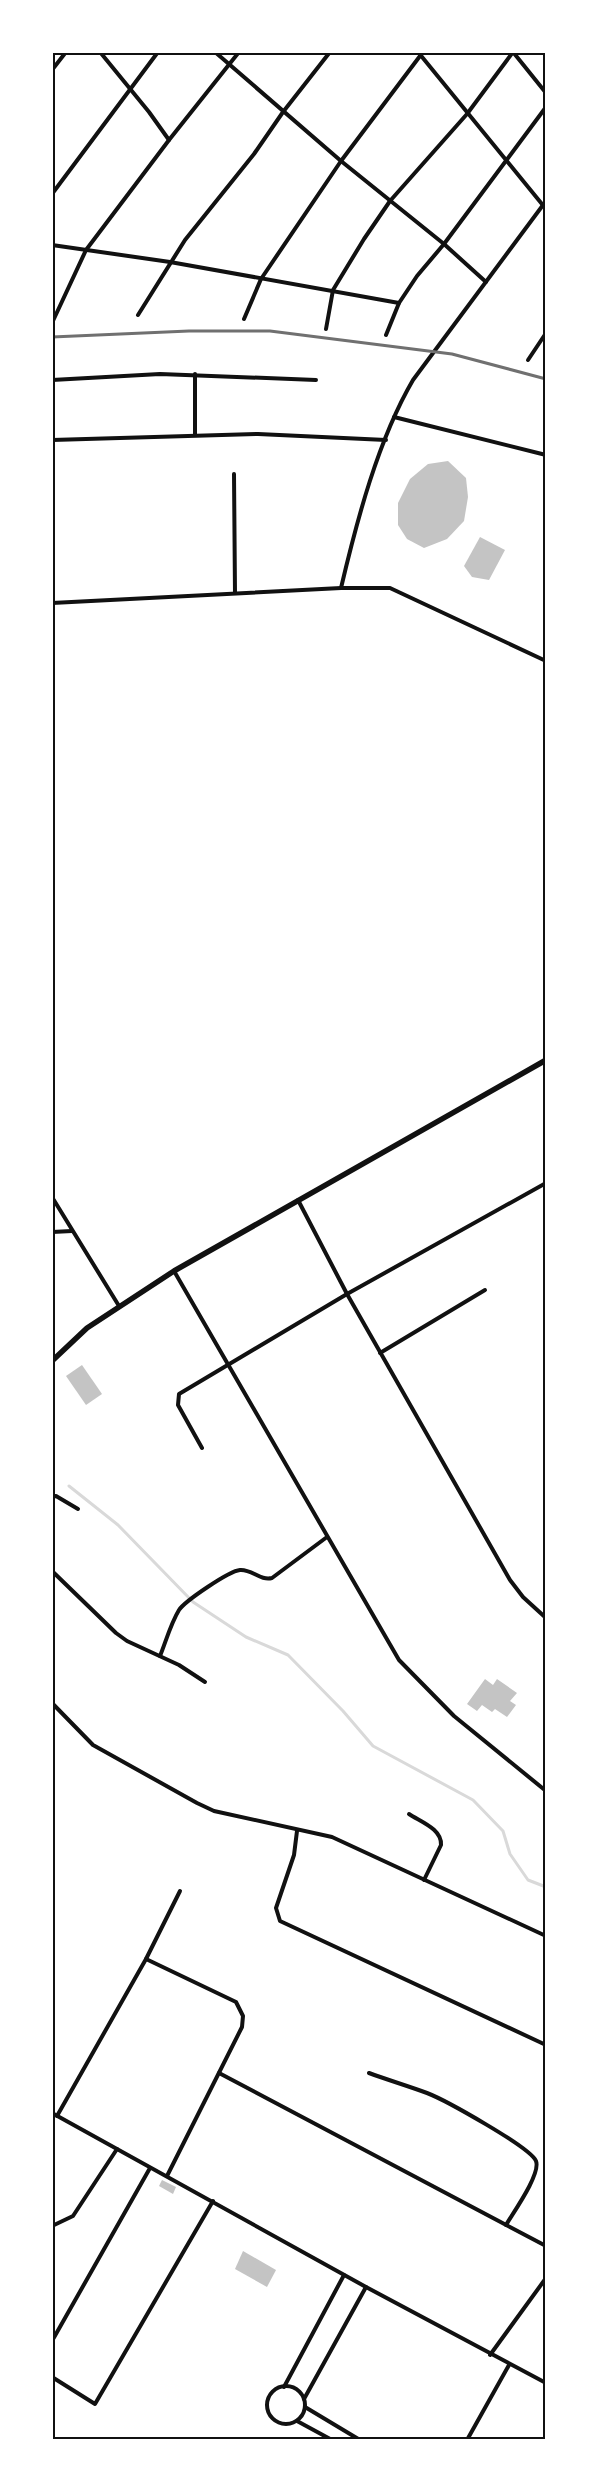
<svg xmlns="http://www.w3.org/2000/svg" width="598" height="2492" font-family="Figtree,sans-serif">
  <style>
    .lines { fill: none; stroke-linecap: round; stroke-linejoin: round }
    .stream { stroke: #d9d9d9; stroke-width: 3 }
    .building { fill: #c4c4c4 }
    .minor { stroke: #111; stroke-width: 4 }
    .secondary { stroke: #111; stroke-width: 5.5 }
    .rail { stroke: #707070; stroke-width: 3 }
    .neatline { fill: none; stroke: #111; stroke-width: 2 }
  </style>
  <rect width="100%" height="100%" fill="#fff"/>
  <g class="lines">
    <path class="stream" d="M69,1486L118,1525L193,1602L246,1637L288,1655L343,1711L373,1746L473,1800L503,1831L510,1854L528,1880L546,1887"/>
  </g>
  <g class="building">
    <path d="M448,461L466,478L468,497L464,521L447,539L424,548L407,539L398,525V503L410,479L428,464Z"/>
    <path d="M480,537L505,550L489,580L472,577L464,566Z"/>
    <path d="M82,1365L102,1394L86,1405L66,1376Z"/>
    <path d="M485,1679L493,1685L497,1679L517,1693L510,1701L516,1705L507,1717L495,1709L492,1712L482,1705L477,1711L467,1704Z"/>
    <path d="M162,2180L176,2187L173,2194L159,2186Z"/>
    <path d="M243,2251L276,2270L267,2287L235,2269Z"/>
  </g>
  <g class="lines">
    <g class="minor">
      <path d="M100,52L149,112L169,140"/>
      <path d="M215,52L341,161L444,244L486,282"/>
      <path d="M418,52L546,209"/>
      <path d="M513,52L546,93"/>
      <path d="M52,70L66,52"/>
      <path d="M52,194L158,52"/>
      <path d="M52,245L170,262L399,303"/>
      <path d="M138,315L185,240L254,154L283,112L330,52"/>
      <path d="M244,319L261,279L341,161L423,52"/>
      <path d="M52,323L86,250L169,140L239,52"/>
      <path d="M326,329L333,290L364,239L390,201L467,114L513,52"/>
      <path d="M386,335L399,303L417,276L444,244L546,107"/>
      <path d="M528,360L546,333"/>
      <path d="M52,380L160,374L316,380"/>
      <path d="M394,417L546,455"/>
      <path d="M195,434V374"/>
      <path d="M52,440L258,434L386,440"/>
      <path d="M234,474L235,593"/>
      <path d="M341,588C357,520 378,440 413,380L546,201"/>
      <path d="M52,603L341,588H390L546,661"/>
      <path d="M52,1197L119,1306"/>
      <path d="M298,1200L347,1294L510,1580L523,1597L546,1618"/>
      <path d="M52,1232L72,1231"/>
      <path d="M174,1271L399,1660L454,1716L546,1791"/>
      <path d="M380,1353L485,1290"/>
      <path d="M202,1448L178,1405L179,1394L347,1294L546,1183"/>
      <path d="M52,1497L56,1496L78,1509"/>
      <path d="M52,1571L116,1633L127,1641L179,1665L205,1682"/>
      <path d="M160,1656C166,1641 171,1623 179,1610C185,1601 229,1571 240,1570C252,1569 260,1581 272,1578L327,1537"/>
      <path d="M52,1703L93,1745L197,1803L214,1811L332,1837L546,1936"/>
      <path d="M409,1814C421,1822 442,1829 441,1845L424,1880"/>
      <path d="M297,1831L294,1855L276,1908L280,1921L546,2045"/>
      <path d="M146,1959L180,1891"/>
      <path d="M219,2073L546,2246"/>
      <path d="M369,2073C388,2080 408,2086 427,2093C445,2100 530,2147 536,2161C541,2174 513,2213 506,2225"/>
      <path d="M52,2113L366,2287L546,2383"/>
      <path d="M57,2116L146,1959L236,2002L243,2016L242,2027L167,2176"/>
      <path d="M52,2226L73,2216L117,2149"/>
      <path d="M52,2341L150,2168"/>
      <path d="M490,2355L546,2278"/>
      <path d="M52,2377L95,2404L213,2201"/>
      <circle cx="286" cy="2405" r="19"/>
      <path d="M284,2387L344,2275"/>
      <path d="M304,2399L366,2287"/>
      <path d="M305,2407L360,2440"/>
      <path d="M297,2421L332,2440"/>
      <path d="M467,2440L509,2365"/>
    </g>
    <path class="secondary" d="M52,1361L87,1328L174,1271L546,1060"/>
    <path class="rail" d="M52,337L189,331H270L452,354L546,379"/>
  </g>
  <rect width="598" height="2492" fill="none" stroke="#ffffff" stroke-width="108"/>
  <rect x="54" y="54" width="490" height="2384" class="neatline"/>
</svg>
